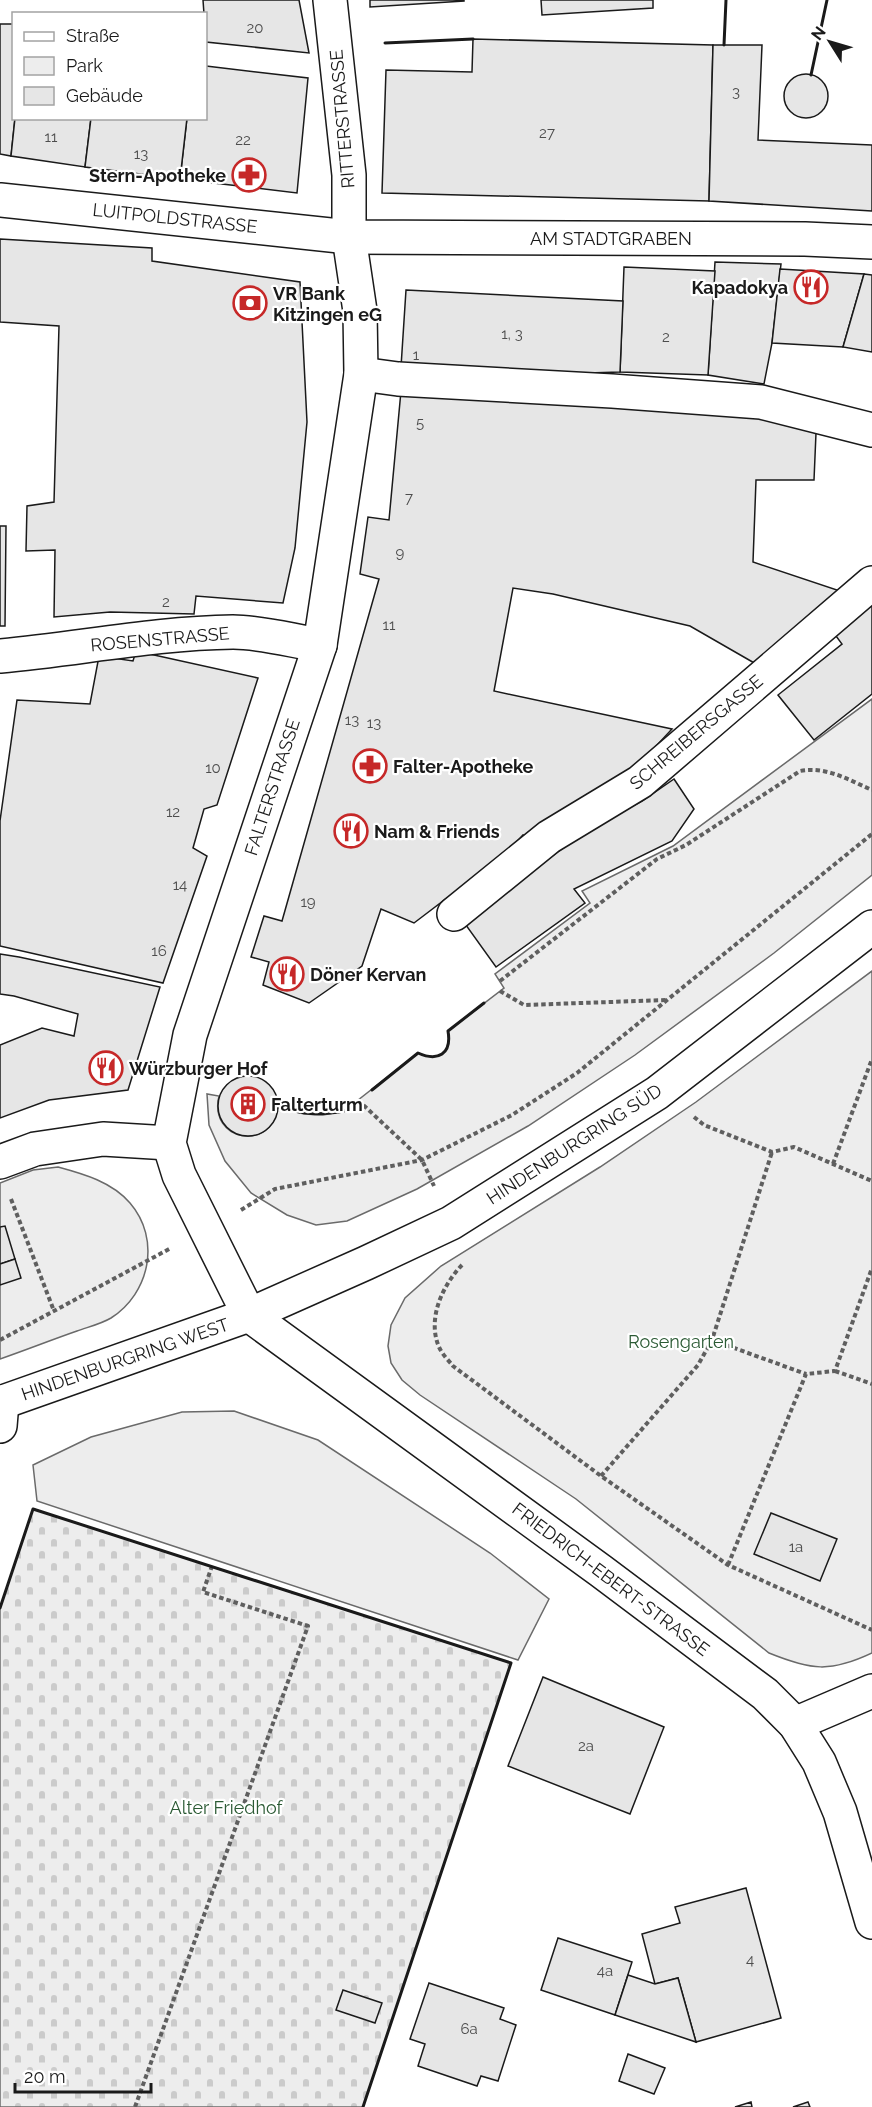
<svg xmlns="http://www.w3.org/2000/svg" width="872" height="2107" font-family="Raleway,sans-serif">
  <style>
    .cemetery { fill: url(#cemetery-stones); stroke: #6a6a6a; stroke-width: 1.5 }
    .park { fill: #ededed; stroke: #6a6a6a; stroke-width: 1.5 }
    .building { fill: #e6e6e6; stroke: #1a1a1a; stroke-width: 1.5 }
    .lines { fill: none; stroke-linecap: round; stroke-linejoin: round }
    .minor-casing { stroke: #1a1a1a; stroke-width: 36 }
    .major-casing { stroke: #1a1a1a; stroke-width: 36 }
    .path { stroke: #5f5f5f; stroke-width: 4; stroke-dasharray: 4.5 3; stroke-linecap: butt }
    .minor { stroke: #fff; stroke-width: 33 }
    .major { stroke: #fff; stroke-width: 33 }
    .wall { stroke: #1a1a1a; stroke-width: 3 }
    .labels { text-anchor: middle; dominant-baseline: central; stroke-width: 4.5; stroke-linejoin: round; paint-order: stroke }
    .number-label { font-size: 15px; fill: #4d4d4d }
    .street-label { font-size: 18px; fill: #1a1a1a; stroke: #fff }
    .poi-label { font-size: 18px; font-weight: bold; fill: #1a1a1a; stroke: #fff; text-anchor: start }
    .park-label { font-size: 18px; fill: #2b5a34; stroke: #fff }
  </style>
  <defs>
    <pattern id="cemetery-stones" width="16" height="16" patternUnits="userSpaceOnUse" patternTransform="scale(1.5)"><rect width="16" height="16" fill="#ededed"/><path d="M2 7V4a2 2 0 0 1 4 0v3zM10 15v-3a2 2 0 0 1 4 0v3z" fill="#cbcbcb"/></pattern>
  </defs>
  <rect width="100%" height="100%" fill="#fff"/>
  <path class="cemetery" d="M33,1509L511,1663L363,2107H0V1608Z"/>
  <g class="park">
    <path d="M872,699V875L774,953L635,1055L528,1126L417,1189L347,1221L316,1225L287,1215L251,1193L225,1161L209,1125L207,1094L219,1096C208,1141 271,1153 278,1107L304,1114L323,1115L344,1111L418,1053C438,1062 452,1054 448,1031L504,988L495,974L590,903L582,891L673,846Z"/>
    <path d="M872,971V1653C830,1673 811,1670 769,1653L576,1499L420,1395L402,1380L391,1363L388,1346L391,1325L405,1298L441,1266L600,1167L696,1102Z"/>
    <path d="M58,1167C84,1174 112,1182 130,1203C161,1239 150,1293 111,1318C101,1324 88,1327 77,1331C51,1340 26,1350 0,1359V1183L33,1170Z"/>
    <path d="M234,1411L318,1440L490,1553L549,1599L518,1660L37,1501L33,1465L91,1437L182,1412Z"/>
  </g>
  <g class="building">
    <path d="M203,0H299L309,53L206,42V14H204Z"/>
    <path d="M370,0H464V1L370,7Z"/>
    <path d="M541,0H653V8L542,15Z"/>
    <path d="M0,24H14L15,118L11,156L0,154Z"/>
    <path d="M473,39L713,45L709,201L382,193L386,70L472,72Z"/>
    <path d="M713,45H762L758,140L872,145V211L709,201Z"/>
    <path d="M206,66L308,78L297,193L180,179L187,118H206Z"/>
    <circle cx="806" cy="96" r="22"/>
    <path d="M15,118H91L85,167L11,156Z"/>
    <path d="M91,118H187L180,179L85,167Z"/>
    <path d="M0,239L152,248V261L300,282L307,422L295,548L283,603L196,596L194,614L110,612L54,617L55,550L26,551L27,506L54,502L59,326L0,322Z"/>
    <path d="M715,262L781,264L772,343L764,384L708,375Z"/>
    <path d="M624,267L715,271L708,375L620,372Z"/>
    <path d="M780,269L864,274L843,347L772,343Z"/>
    <path d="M864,274L872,275V352L843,347Z"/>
    <path d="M406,290L623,301L620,372L555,374L401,367Z"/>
    <path d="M401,391L709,413L765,419L816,433L814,480H756L753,562L840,591L756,664L690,626L553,594L513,588L494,691L672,729L618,787L534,840L523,835L480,882L456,905L447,898L414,923L381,909L362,966L309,1003L263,985L269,962L251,957L264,916L282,921L379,579L360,574L368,517L389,520Z"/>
    <path d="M0,526H6L5,626H0Z"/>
    <path d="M872,601V694L814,740L778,695L842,644L833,632Z"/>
    <path d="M136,651L258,678L217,805L204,809L193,848L207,856L163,983L0,946V821L17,700L90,704L99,656L133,661Z"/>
    <path d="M674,779L694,809L672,841L574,889L585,903L496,967L463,921L592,827L642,801Z"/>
    <path d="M0,954L19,957L160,987L128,1090L49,1100L0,1118V1045L42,1028L74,1036L78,1014L14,996L0,994Z"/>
    <circle cx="248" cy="1106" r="30"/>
    <path d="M5,1226L15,1259L0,1264V1227Z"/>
    <path d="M15,1259L21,1278L0,1285V1264Z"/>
    <path d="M771,1513L837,1539L820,1581L754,1554Z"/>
    <path d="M543,1677L664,1727L630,1814L508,1766Z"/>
    <path d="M746,1888L781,2018L696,2042L678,1978L655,1984L642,1934L680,1923L675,1907Z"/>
    <path d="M558,1938L632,1962L615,2015L541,1990Z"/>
    <path d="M628,1975L655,1984L678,1978L696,2042L615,2015Z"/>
    <path d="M429,1983L504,2008L500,2019L516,2025L498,2081L481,2076L477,2086L418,2066L425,2044L410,2039Z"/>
    <path d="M343,1990L382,2003L375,2023L336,2010Z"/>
    <path d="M628,2054L665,2068L654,2094L619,2081Z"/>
    <path d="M751,2102L752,2107H735Z"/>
    <path d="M808,2102L810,2107H793Z"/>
  </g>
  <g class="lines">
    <defs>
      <g id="minor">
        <path d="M330,0L349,175V237L360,311L361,374L320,645L190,1035L169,1143L179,1175L249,1315L601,1571L765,1694L795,1724L819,1762L840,1812L872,1922"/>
        <path d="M0,200L349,237L805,239L872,242"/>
        <path d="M361,374L398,379L612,391L761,402L872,430"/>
        <path d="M0,656C78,649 154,633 233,632C261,632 293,641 320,645"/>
        <path d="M454,914L549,837L640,782L872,583"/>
        <path d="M0,1162L35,1149L103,1139L169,1143"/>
        <path d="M0,1426L2,1402"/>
        <path d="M795,1724L872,1691"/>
      </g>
      <path id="major" d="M0,1403L249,1315L366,1263L451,1223L657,1093L872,927"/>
    </defs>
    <use href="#minor" class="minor-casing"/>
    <use href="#major" class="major-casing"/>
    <g class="path">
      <path d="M500,981L657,859L686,845L800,771C826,766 849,780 872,790"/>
      <path d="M500,991L524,1005L667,1000"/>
      <path d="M358,1100L422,1160L434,1186"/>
      <path d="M694,1117L704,1125L772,1152L794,1147L872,1181"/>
      <path d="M833,1164L872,1059"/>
      <path d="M11,1199L54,1311"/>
      <path d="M241,1210L275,1189L422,1160L512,1115L577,1073L872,834"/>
      <path d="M462,1265C442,1286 427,1319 439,1347C442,1354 449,1361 453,1366L601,1476L728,1565L872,1630"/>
      <path d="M0,1340L171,1248"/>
      <path d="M712,1340L806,1374"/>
      <path d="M835,1371L872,1384"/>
      <path d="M601,1476L698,1365L712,1340L772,1152"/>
      <path d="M728,1565L806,1374L835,1371L872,1268"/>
      <path d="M135,2107L308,1626L203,1592L212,1566"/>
    </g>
    <use href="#minor" class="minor"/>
    <use href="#major" class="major"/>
    <g class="wall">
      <path d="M385,43L473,39"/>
      <path d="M724,45L726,0"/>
      <path d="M811,75L827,0"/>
      <path d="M372,1090L418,1053C438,1062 452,1054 448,1031L484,1003"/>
      <path d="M278,1107C304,1114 318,1116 344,1111"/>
      <path d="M0,1608L33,1509L511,1663L363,2107"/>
    </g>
  </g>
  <defs>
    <symbol id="pharmacy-ring" viewBox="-11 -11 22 22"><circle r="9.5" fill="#fff" stroke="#c62828" stroke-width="1.5"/><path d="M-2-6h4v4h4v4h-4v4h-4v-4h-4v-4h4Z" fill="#c62828"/></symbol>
    <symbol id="restaurant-ring" viewBox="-11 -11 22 22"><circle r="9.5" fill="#fff" stroke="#c62828" stroke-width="1.5"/><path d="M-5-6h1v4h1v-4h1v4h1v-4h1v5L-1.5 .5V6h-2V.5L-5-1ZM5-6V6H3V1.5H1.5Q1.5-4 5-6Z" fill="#c62828"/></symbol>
    <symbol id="bank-ring" viewBox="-11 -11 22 22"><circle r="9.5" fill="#fff" stroke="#c62828" stroke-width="1.5"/><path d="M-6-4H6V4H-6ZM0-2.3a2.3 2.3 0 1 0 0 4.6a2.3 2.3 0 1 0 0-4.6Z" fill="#c62828"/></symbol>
    <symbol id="building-ring" viewBox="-11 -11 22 22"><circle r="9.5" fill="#fff" stroke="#c62828" stroke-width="1.5"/><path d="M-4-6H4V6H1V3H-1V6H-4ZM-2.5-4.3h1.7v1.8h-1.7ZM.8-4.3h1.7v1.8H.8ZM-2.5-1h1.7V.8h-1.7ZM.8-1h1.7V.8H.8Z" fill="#c62828"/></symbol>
  </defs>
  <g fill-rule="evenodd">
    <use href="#pharmacy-ring" x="230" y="156" width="38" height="38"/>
    <use href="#restaurant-ring" x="792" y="268" width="38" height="38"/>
    <use href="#bank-ring" x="231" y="284" width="38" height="38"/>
    <use href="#pharmacy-ring" x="351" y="747" width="38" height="38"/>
    <use href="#restaurant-ring" x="332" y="812" width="38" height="38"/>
    <use href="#restaurant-ring" x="268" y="955" width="38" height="38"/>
    <use href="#restaurant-ring" x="87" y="1049" width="38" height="38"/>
    <use href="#building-ring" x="229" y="1085" width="38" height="38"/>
  </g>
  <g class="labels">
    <g class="number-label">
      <text x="255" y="28">20</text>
      <text x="736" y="92">3</text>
      <text x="547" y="133">27</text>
      <text x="51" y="137">11</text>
      <text x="243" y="140">22</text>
      <text x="141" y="154">13</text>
      <text x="512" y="334">1, 3</text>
      <text x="666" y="337">2</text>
      <text x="416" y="355">1</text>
      <text x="420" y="423">5</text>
      <text x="409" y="498">7</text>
      <text x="400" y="553">9</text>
      <text x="166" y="602">2</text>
      <text x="389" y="625">11</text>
      <text x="352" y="720">13</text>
      <text x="374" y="723">13</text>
      <text x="213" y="768">10</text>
      <text x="173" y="812">12</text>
      <text x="180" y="885">14</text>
      <text x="308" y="902">19</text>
      <text x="159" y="951">16</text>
      <text x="796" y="1547">1a</text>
      <text x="586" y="1746">2a</text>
      <text x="750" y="1960">4</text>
      <text x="605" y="1971">4a</text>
      <text x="469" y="2029">6a</text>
    </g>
    <g class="street-label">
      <text transform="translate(342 119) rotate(-95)">RITTERSTRASSE</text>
      <text transform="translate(175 218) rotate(6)">LUITPOLDSTRASSE</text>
      <text x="611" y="238">AM STADTGRABEN</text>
      <text transform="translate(160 639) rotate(-5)">ROSENSTRASSE</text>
      <text transform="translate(696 732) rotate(-40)">SCHREIBERSGASSE</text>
      <text transform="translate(272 787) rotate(-72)">FALTERSTRASSE</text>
      <text transform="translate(574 1144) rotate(-33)">HINDENBURGRING SÜD</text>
      <text transform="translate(125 1359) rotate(-19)">HINDENBURGRING WEST</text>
      <text transform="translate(611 1579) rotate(37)">FRIEDRICH-EBERT-STRASSE</text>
    </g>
    <g class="poi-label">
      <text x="226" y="175" text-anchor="end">Stern-Apotheke</text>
      <text x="788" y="287" text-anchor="end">Kapadokya</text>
      <text x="273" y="293">VR Bank<tspan x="273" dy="21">Kitzingen eG</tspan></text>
      <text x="393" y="766">Falter-Apotheke</text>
      <text x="374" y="831">Nam &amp; Friends</text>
      <text x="310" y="974">Döner Kervan</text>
      <text x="129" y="1068">Würzburger Hof</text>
      <text x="271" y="1104">Falterturm</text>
    </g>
    <g class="park-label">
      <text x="681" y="1341">Rosengarten</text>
      <text x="226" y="1807">Alter Friedhof</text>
    </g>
  </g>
  <rect x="12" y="12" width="195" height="108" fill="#ffffff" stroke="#a3a3a3" stroke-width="1.5"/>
  <rect x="24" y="32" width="30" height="9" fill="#ffffff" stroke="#a3a3a3" stroke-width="1.5"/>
  <text x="66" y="42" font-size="18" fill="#1a1a1a">Straße</text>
  <rect x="24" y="57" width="30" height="18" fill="#ededed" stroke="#a3a3a3" stroke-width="1.5"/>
  <text x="66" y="72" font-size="18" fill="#1a1a1a">Park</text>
  <rect x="24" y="87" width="30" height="18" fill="#e6e6e6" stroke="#a3a3a3" stroke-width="1.5"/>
  <text x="66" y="102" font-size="18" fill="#1a1a1a">Gebäude</text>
  <g transform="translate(830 42) rotate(307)" stroke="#ffffff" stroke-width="4.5" paint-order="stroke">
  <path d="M0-4.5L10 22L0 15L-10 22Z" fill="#1a1a1a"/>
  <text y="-9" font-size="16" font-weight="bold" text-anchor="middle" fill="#1a1a1a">N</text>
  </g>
  <path d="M15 2083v9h136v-9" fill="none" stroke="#1a1a1a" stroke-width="3"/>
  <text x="24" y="2083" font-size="18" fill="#1a1a1a" stroke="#ffffff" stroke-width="4.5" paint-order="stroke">20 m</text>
</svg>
